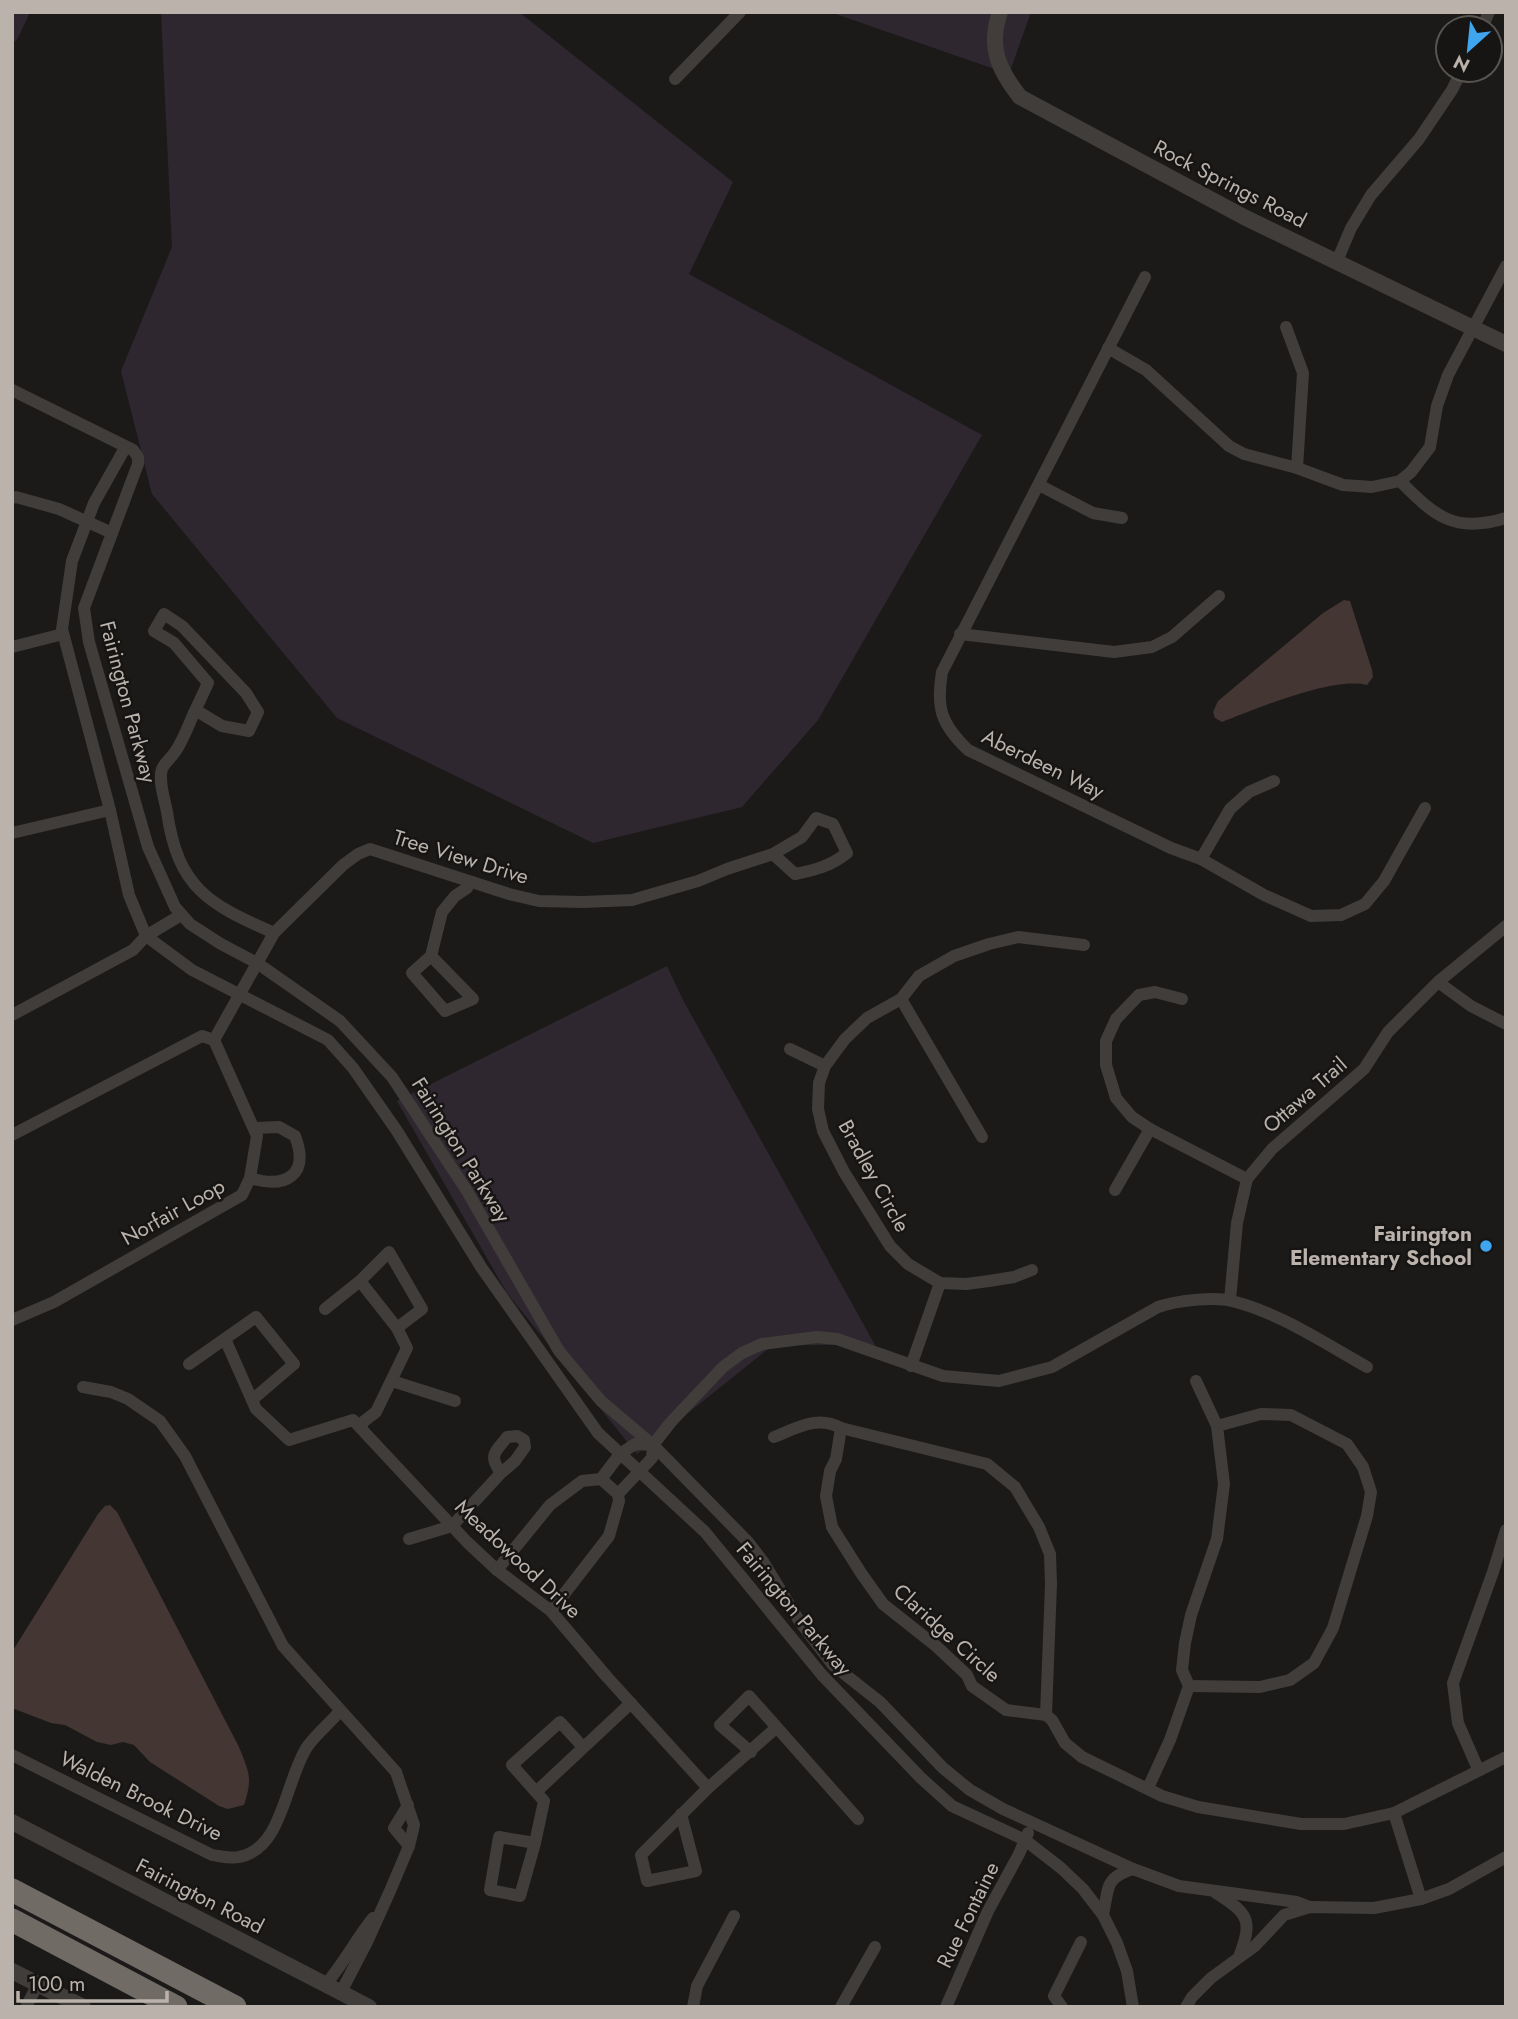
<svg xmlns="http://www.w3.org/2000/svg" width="1518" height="2019" font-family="Jost,sans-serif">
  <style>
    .green { fill: #2f2730 }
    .water { fill: #443632 }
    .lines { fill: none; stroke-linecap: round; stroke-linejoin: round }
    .minor { stroke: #403d3a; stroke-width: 12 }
    .tertiary { stroke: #403d3a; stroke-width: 16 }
    .motorway { stroke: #716b66; stroke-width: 23 }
    .poi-dot { fill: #3ea5ee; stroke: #161514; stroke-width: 2.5 }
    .labels { text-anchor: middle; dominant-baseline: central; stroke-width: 5; stroke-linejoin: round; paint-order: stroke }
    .street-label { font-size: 21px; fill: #bab2ab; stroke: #161514 }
    .poi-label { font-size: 21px; font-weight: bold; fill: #bab2ab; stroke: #161514; text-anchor: end }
  </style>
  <rect width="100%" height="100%" fill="#1b1a19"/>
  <g class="green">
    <path d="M12,12H30L18,38L12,44Z"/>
    <path d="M161,12H519L733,182L689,274L982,435L818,720L742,807L593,843L337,718L152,494L121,371L172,247Z"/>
    <path d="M830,12H1031L1009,74Z"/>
    <path d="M667,966L683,1000L875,1345H773L637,1454L507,1293L397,1101Z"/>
  </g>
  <g class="water">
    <path d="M1344,600L1350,601L1372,670L1373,677L1367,685C1333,676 1256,709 1222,722L1215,718L1213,712L1218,701L1323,613Z"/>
    <path d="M110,1505L117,1512L239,1747C249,1772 253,1778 244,1805L228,1809L219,1806L150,1762L134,1745L123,1742L111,1745L97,1742L65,1725L51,1723L12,1708V1652L98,1514L105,1506Z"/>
  </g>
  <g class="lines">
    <g class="minor">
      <path d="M1482,28L1489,12"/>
      <path d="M675,79L740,12"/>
      <path d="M1337,261L1351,228L1371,195L1419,139L1452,90L1462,70"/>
      <path d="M1145,277L942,672C936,708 941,724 968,750L1171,848L1201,859L1264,895L1311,916L1341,915L1365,904L1384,881L1425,808"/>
      <path d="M1286,327L1303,373L1297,468"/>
      <path d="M1108,348L1146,370L1229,446L1244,454L1297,468L1343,485L1372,487L1400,481L1411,472L1430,447L1437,406L1448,375L1506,266"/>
      <path d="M12,390L133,450L138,457V464L84,608L89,642L148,847L175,907L190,924L221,944L257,963L340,1021L392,1077L467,1191L559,1351L601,1401L653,1445L748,1542L764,1563L798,1619L833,1665L880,1702L943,1768L970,1790L1003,1809L1133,1869L1179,1886L1297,1902L1310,1907"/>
      <path d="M125,448L94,503L72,561L62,629L110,810L129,895L146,936L192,970L328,1040L353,1068L397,1131L481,1267L598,1433L705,1532L822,1675L920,1777L952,1806L1025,1840L1061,1868L1083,1889L1103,1915L1117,1943L1127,1971L1133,2007"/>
      <path d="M1400,481C1435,516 1454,534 1506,518"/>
      <path d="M1039,485L1093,513L1122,518"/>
      <path d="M12,498L16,497L59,509L112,533"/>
      <path d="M164,614L182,626L246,693L258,712L249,731L222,726L197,711L194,713L208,683L174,643L154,631Z"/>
      <path d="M960,634L1114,652L1152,647L1172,637L1219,596"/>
      <path d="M12,647L63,634"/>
      <path d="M194,713C188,726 183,741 175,752C171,758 165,762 162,769C158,781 165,800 167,812C178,888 208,904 274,933"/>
      <path d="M12,833L110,810"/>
      <path d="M1201,859L1230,809L1249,792L1274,781"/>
      <path d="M431,956L473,999L445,1011L412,973L431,956L442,912L455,896L467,888L470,882"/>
      <path d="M1438,982L1471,1006L1506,1024"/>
      <path d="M901,999L982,1137"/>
      <path d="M1182,999L1155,992L1139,995L1116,1019L1106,1041V1065L1116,1098L1132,1117L1150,1129L1247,1179"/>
      <path d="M12,1015L133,950L146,936L181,915"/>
      <path d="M214,1040L274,933L343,865L358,854L370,849L509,894L539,901L583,902L632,900L698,881L727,869L773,854L795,874C815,870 831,866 847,853L833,824L816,818L802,837L773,854"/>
      <path d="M790,1049L825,1066"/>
      <path d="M12,1135L202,1036L214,1040L257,1136L250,1178L242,1195L54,1302L12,1320"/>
      <path d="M250,1178C286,1189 310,1175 295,1136L279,1127L254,1128"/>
      <path d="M1115,1190L1150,1129"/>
      <path d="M1032,1270L1014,1277L989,1281L966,1284L940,1283L908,1264L890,1246L844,1172L823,1131L818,1109L819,1083L825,1066L845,1039L867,1018L901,999L919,976L954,956L989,944L1018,937L1084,945"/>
      <path d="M360,1281L397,1328L407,1348L376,1412L363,1422L361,1428"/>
      <path d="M1230,1300L1237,1223L1247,1179L1272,1149L1364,1069L1388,1032L1438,982L1506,926"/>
      <path d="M325,1309L360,1281L389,1252L422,1309L397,1328"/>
      <path d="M225,1339L256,1409L289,1440L353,1420L467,1542L497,1570L551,1611L607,1677L708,1788"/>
      <path d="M189,1364L256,1317L294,1364L252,1400"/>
      <path d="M911,1366L940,1283"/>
      <path d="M392,1381L455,1401"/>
      <path d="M83,1387L111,1392L128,1399L160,1421L185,1456L283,1646L396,1772L414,1825L409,1846L390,1891L367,1942L341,1992"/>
      <path d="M841,1428L836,1459L830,1471L826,1496L832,1527L861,1573L883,1604L936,1646L967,1675L972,1686L1006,1710L1046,1715"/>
      <path d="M774,1437C797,1428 817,1415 841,1428L987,1464L1015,1487L1039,1527L1050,1554L1051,1584L1046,1715L1052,1720L1065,1743L1082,1757L1162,1796L1198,1807L1301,1824H1344L1394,1813L1506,1757"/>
      <path d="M601,1479L620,1454L635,1444L653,1445"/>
      <path d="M618,1494L652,1458L653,1445L671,1422L723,1367L742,1353L762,1344L817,1337L837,1339L943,1376L999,1381L1052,1367L1158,1307C1175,1301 1215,1296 1232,1301C1280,1313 1324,1343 1367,1367"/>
      <path d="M409,1539L452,1526L501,1473L515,1461L525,1447L524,1440L517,1436L507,1437C495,1453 488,1455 501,1473"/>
      <path d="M497,1570L550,1505L582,1481L601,1479L618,1494L619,1501L609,1536L551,1611"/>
      <path d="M1189,1686L1260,1687L1290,1680L1314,1663L1333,1628L1367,1516L1371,1492L1363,1467L1347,1444L1291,1415L1261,1414L1217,1426"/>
      <path d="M751,1752L720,1725L749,1696L858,1819"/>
      <path d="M12,1755L212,1855C220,1856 231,1859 239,1857C283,1849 285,1781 307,1747C316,1734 330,1723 340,1711"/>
      <path d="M1478,1769L1458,1723L1453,1683L1493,1572L1506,1530"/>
      <path d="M1148,1788L1170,1740L1189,1686L1182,1670L1185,1643L1191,1615L1217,1539L1224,1484L1217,1426L1196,1381"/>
      <path d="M537,1791L631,1703"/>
      <path d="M408,1805L394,1828L409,1846"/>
      <path d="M1394,1813L1421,1899"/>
      <path d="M681,1814L696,1871L647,1881L641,1855L708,1788L776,1728"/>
      <path d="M499,1837L535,1843L520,1896L490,1890Z"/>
      <path d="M535,1843L544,1801L512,1765L560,1722L583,1747"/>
      <path d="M1216,1893C1249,1914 1253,1920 1239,1957"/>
      <path d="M1103,1915C1109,1888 1104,1878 1133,1869"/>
      <path d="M326,1984C344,1963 356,1939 373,1918"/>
      <path d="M26,2007L38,1984"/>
      <path d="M693,2007L697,1986L734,1916"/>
      <path d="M841,2007L875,1947"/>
      <path d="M946,2007L988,1911L1019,1854L1028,1833"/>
      <path d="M1062,2007L1054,1996L1081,1942"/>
      <path d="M1186,2007L1192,1997L1211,1978L1255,1946L1284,1915L1310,1907L1374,1908L1421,1899L1449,1889L1506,1857"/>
    </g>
    <g class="tertiary">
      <path d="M1000,12C988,47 998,69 1020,97L1244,217L1506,344"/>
      <path d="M12,1822L369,2007"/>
      <path d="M12,1971L83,2007"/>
    </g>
    <g class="motorway">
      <path d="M12,1890L235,2007"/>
      <path d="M12,1920L176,2007"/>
    </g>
  </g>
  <circle class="poi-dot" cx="1486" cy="1246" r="7"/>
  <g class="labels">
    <g class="street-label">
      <text transform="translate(1230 184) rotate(27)">Rock Springs Road</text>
      <text transform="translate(128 702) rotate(75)">Fairington Parkway</text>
      <text transform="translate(1043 764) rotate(26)">Aberdeen Way</text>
      <text transform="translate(461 857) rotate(17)">Tree View Drive</text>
      <text transform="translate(1305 1095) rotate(-41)">Ottawa Trail</text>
      <text transform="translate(461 1150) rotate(58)">Fairington Parkway</text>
      <text transform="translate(874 1176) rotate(61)">Bradley Circle</text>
      <text transform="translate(173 1212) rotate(-29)">Norfair Loop</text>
      <text transform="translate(518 1559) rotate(43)">Meadowood Drive</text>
      <text transform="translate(794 1609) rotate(50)">Fairington Parkway</text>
      <text transform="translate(947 1633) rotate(42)">Claridge Circle</text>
      <text transform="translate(141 1796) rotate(26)">Walden Brook Drive</text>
      <text transform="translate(200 1896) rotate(27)">Fairington Road</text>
      <text transform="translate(968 1915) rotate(-64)">Rue Fontaine</text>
    </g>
    <g class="poi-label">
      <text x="1472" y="1234">Fairington<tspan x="1472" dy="24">Elementary School</tspan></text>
    </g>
  </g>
  <rect width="1518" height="2019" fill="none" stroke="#bab2ab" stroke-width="28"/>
  <g transform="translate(1469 49) rotate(207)"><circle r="33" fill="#161514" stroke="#585450" stroke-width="2"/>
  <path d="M0-5L12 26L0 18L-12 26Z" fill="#3ea5ee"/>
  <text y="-10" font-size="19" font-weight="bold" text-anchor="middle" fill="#bab2ab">N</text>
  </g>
  <path d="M18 1991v10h149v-10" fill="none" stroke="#bab2ab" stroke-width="3.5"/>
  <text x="28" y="1991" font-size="21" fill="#bab2ab" stroke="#161514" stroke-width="5" paint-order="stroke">100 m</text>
</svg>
